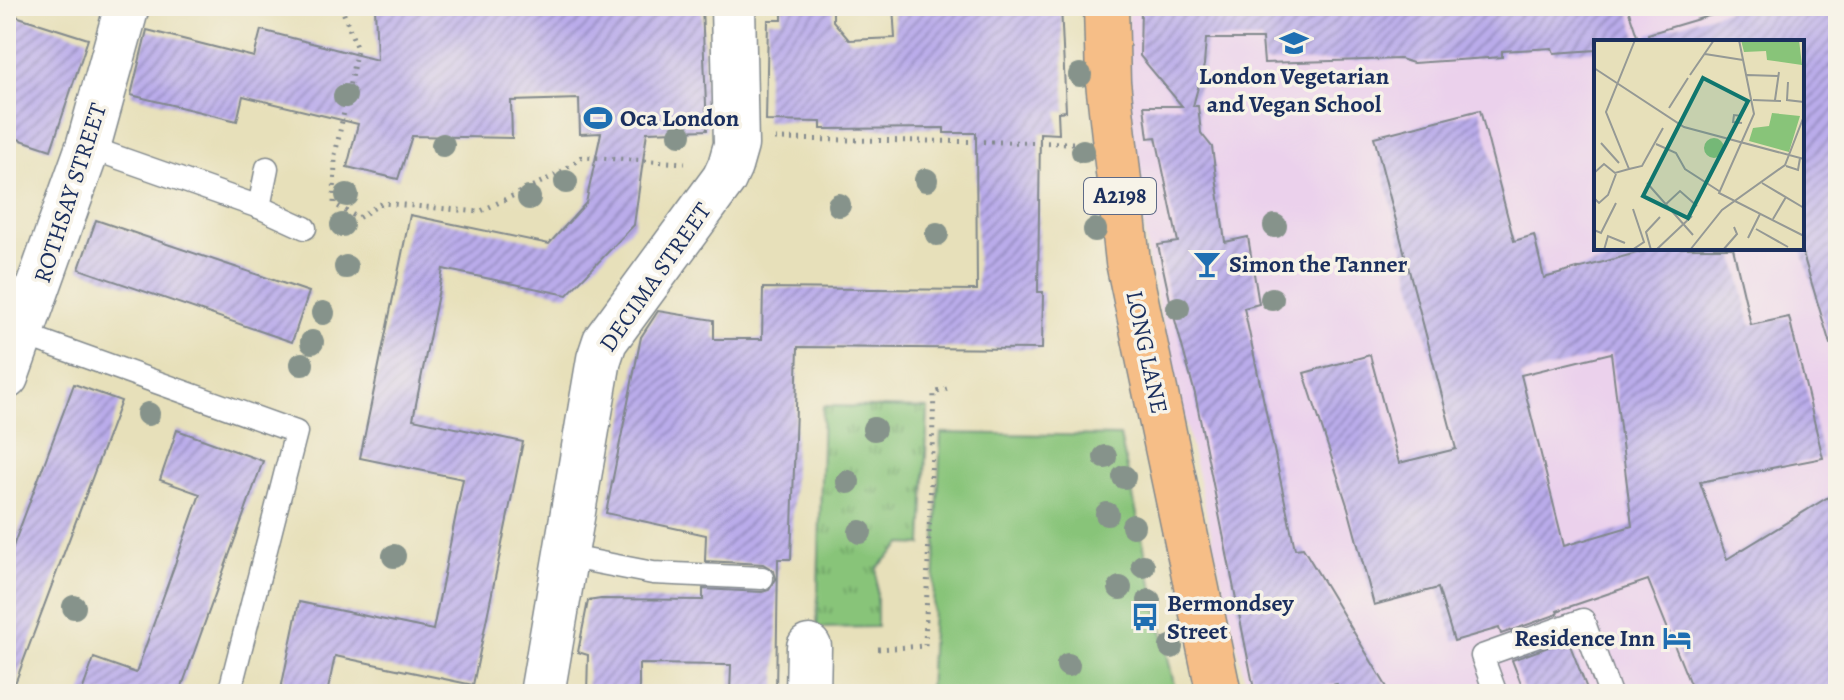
<svg xmlns="http://www.w3.org/2000/svg" width="1844" height="700" font-family="Alegreya,serif">
  <style>
    .built { fill: #ebd1ec; fill-rule: evenodd }
    .grass { fill: url(#grass-tufts); stroke: #527a6c; stroke-width: 2 }
    .park { fill: #88c479; stroke: #527a6c; stroke-width: 2 }
    .building { fill: url(#building-hatch); fill-rule: evenodd }
    .lines { fill: none; stroke-linecap: round; stroke-linejoin: round }
    .service-casing { stroke: #81888c; stroke-width: 25 }
    .minor-casing { stroke: #81888c; stroke-width: 47 }
    .primary-casing { stroke: #81888c; stroke-width: 47 }
    .path { stroke: #81888c; stroke-width: 5; stroke-dasharray: 2 6; stroke-linecap: butt }
    .service { stroke: #fff; stroke-width: 22 }
    .minor { stroke: #fff; stroke-width: 44 }
    .primary { stroke: #f6be87; stroke-width: 44 }
    .tree { fill: #86938b }
    .labels { text-anchor: middle; dominant-baseline: central; stroke-width: 7; stroke-linejoin: round; paint-order: stroke }
    .shield { fill: #f7f3e8; stroke: #5d6a87; stroke-width: 2 }
    .shield-label { font-size: 22px; font-weight: bold; fill: #1b2f5e }
    .poi-label { font-size: 24px; font-weight: bold; fill: #1b2f5e; stroke: #f7f3e8; text-anchor: start }
    .street-label { font-size: 24px; fill: #1b2f5e; stroke: #f7f3e8 }
    .inset-road { fill: none; stroke: #959995; stroke-width: 2 }
    .view { fill: #0f766e; fill-opacity: 0.15; stroke: #0f766e; stroke-width: 4 }
    .inset-edge { fill: none; stroke: #1b2f5e; stroke-width: 4 }
  </style>
  <defs>
    <pattern id="grass-tufts" width="24" height="20" patternUnits="userSpaceOnUse" patternTransform="scale(2)"><rect width="24" height="20" fill="#88c479"/><path d="M3 7l-1-3M5 7V3M7 7l1-3M15 17l-1-3M17 17v-4M19 17l1-3" fill="none" stroke="#6ea066"/></pattern>
    <pattern id="building-hatch" width="6" height="6" patternUnits="userSpaceOnUse" patternTransform="scale(2)"><rect width="6" height="6" fill="#baacea"/><path d="M-1 1l2-2M0 6l6-6M5 7l2-2" fill="none" stroke="#968cc1"/></pattern>
  </defs>
  <rect width="100%" height="100%" fill="#f7f3e8"/>
  <filter id="ink" filterUnits="userSpaceOnUse"><feTurbulence type="fractalNoise" baseFrequency=".0125" numOctaves="2"/><feDisplacementMap in="SourceGraphic" scale="16" xChannelSelector="R" yChannelSelector="G"/><feConvolveMatrix kernelMatrix="1 2 1 2 8 2 1 2 1" color-interpolation-filters="sRGB"/></filter>
  <filter id="wash" filterUnits="userSpaceOnUse"><feTurbulence type="fractalNoise" baseFrequency=".006" numOctaves="4" result="noise"/><feDisplacementMap in="SourceGraphic" scale="32" xChannelSelector="R" yChannelSelector="G"/><feGaussianBlur stdDeviation="1.8" result="paint"/><feColorMatrix in="noise" values="0 0 0 0 0 0 0 0 0 0 0 0 0 0 0 0 0 1.4 0 .05"/><feComposite in="paint" operator="in"/></filter>
  <g filter="url(#wash)">
    <rect width="100%" height="100%" fill="#e7e0ba"/>
    <path class="built" d="M1129,6H1838V694H1248L1148,259L1126,84ZM1596,42H1802V248H1596Z"/>
    <path class="grass" d="M823,406L928,408L922,545L902,544L877,568V627L817,628Z"/>
    <path class="park" d="M941,433L1120,436L1176,694H929Z"/>
    <g id="blocks">
      <g class="building">
        <path d="M375,6H702L707,130L647,132L634,225L567,295L443,269L413,419L523,442L473,685L335,656L327,694H280L299,602L433,630L463,479L360,458L410,215L549,244L586,203L601,133L580,134L579,99L511,101L512,138L412,136L398,179L347,167L358,124L243,96L237,121L131,95L147,30L254,57L261,30L377,60Z"/>
        <path d="M782,6H833V21L849,40L895,38L893,6H1061L1066,111L1058,112L1059,134L1040,133L1038,292H1043L1042,349L798,347L791,559H778L776,694H730L731,665L639,664V694H587L588,655L578,652L588,601L601,599L703,600V589L762,592L769,590L776,579L774,571L763,564L705,561L706,535L606,513L641,337L658,311L714,320V339H762L763,288L977,290L976,133H944V128L821,129V122L766,121L768,20H782Z"/>
        <path d="M1141,6H1627L1639,42H1596V50L1554,53L1552,48L1502,51V57L1413,63L1400,59L1264,63L1262,39H1206L1204,65L1193,106H1198L1201,133L1212,147L1225,242L1248,237L1259,304L1244,308L1295,549L1303,548L1391,694H1340L1337,684L1283,694H1255L1195,394L1171,305L1158,245L1178,242L1156,137L1148,138L1144,106H1182L1140,56Z"/>
        <path d="M1742,6H1838V343L1830,344L1802,251V42H1649L1648,34Z"/>
        <path d="M6,13L88,39L51,150L6,135Z"/>
        <path d="M1480,110L1514,241L1534,235L1544,278L1655,248H1733L1751,325L1789,317L1823,458L1700,482L1727,559L1838,491V694H1694L1648,580L1557,611L1558,614L1501,634L1499,628L1454,641L1438,588L1374,605L1348,508L1304,373L1370,355L1399,463L1456,449L1374,137ZM1611,353L1632,526L1564,546L1521,375Z"/>
        <path d="M96,220L309,292L292,342L79,269Z"/>
        <path d="M74,384L121,401L11,694H6V565Z"/>
        <path d="M177,430L263,461L181,689L183,694H81L94,658L136,673L200,494L160,480Z"/>
        <path d="M1568,640L1589,694H1525L1512,660Z"/>
      </g>
    </g>
  </g>
  <g filter="url(#ink)">
    <use href="#blocks" fill-opacity="0" stroke="#81888c" stroke-width="2"/>
    <g class="lines">
      <defs>
        <g id="service">
          <path d="M88,147L259,207L305,228"/>
          <path d="M259,207L267,168"/>
          <path d="M22,334L296,432L229,694"/>
          <path d="M565,556L653,573L762,578"/>
          <path d="M1496,694L1482,656L1583,620L1610,694"/>
        </g>
        <g id="minor">
          <path d="M6,377L88,147L127,6"/>
          <path d="M542,694L599,359L605,341L724,179L730,166L736,145L733,6"/>
          <path d="M808,694L809,647"/>
        </g>
        <path id="primary" d="M1106,6L1108,82L1128,262L1219,694"/>
      </defs>
      <use href="#service" class="service-casing"/>
      <use href="#minor" class="minor-casing"/>
      <use href="#primary" class="primary-casing"/>
      <g class="path">
        <path d="M341,6L357,49L335,155L334,204L358,218L382,203L479,212L558,174L582,157L685,163"/>
        <path d="M775,139L1073,143"/>
        <path d="M878,649L925,646L934,393L947,389"/>
      </g>
      <use href="#service" class="service"/>
      <use href="#minor" class="minor"/>
      <use href="#primary" class="primary"/>
    </g>
    <g class="tree">
      <circle cx="1080" cy="75" r="12"/>
      <circle cx="345" cy="96" r="12"/>
      <circle cx="680" cy="134" r="12"/>
      <circle cx="443" cy="145" r="12"/>
      <circle cx="1083" cy="151" r="12"/>
      <circle cx="926" cy="180" r="12"/>
      <circle cx="566" cy="182" r="12"/>
      <circle cx="347" cy="195" r="12"/>
      <circle cx="529" cy="198" r="12"/>
      <circle cx="839" cy="205" r="12"/>
      <circle cx="342" cy="225" r="12"/>
      <circle cx="1275" cy="226" r="12"/>
      <circle cx="1095" cy="230" r="12"/>
      <circle cx="937" cy="234" r="12"/>
      <circle cx="346" cy="267" r="12"/>
      <circle cx="1272" cy="299" r="12"/>
      <circle cx="1178" cy="308" r="12"/>
      <circle cx="323" cy="313" r="12"/>
      <circle cx="312" cy="342" r="12"/>
      <circle cx="302" cy="364" r="12"/>
      <circle cx="148" cy="414" r="12"/>
      <circle cx="874" cy="429" r="12"/>
      <circle cx="1105" cy="457" r="12"/>
      <circle cx="1124" cy="477" r="12"/>
      <circle cx="848" cy="482" r="12"/>
      <circle cx="1107" cy="514" r="12"/>
      <circle cx="1133" cy="526" r="12"/>
      <circle cx="860" cy="532" r="12"/>
      <circle cx="394" cy="556" r="12"/>
      <circle cx="1143" cy="566" r="12"/>
      <circle cx="1120" cy="588" r="12"/>
      <circle cx="1149" cy="601" r="12"/>
      <circle cx="74" cy="607" r="12"/>
      <circle cx="1171" cy="647" r="12"/>
      <circle cx="1068" cy="665" r="12"/>
    </g>
  </g>
  <defs>
    <symbol id="school-bare" viewBox="-9 -9 18 18"><path d="M0-5L7-2L0 1L-7-2ZM-4 1L0 2.5L4 1V4Q0 6-4 4Z" fill="#1f6fb2" stroke="#f7f3e8" stroke-width="2.5" paint-order="stroke"/></symbol>
    <symbol id="stadium-bare" viewBox="-9 -9 18 18"><path d="M0-5a6.5 5 0 1 0 0 10a6.5 5 0 1 0 0-10ZM-3.5-1.8h7v3.6h-7Z" fill="#1f6fb2" stroke="#f7f3e8" stroke-width="2.5" paint-order="stroke"/></symbol>
    <symbol id="bar-bare" viewBox="-9 -9 18 18"><path d="M-6-5H6L.8 .8V4.5H3.5V6h-7V4.5H-.8V.8Z" fill="#1f6fb2" stroke="#f7f3e8" stroke-width="2.5" paint-order="stroke"/></symbol>
    <symbol id="bus-bare" viewBox="-9 -9 18 18"><path d="M-5-6H5V4H4V6H2V4H-2V6H-4V4H-5ZM-3.5-4V0h7V-4ZM-3.5 1.2v1.5H-2V1.2ZM2 1.2v1.5H3.5V1.2Z" fill="#1f6fb2" stroke="#f7f3e8" stroke-width="2.5" paint-order="stroke"/></symbol>
    <symbol id="hotel-bare" viewBox="-9 -9 18 18"><path d="M-6-4.5h1.5V1H6V5H4.5V3h-9V5H-6ZM-4 0a1.8 1.8 0 1 1 3.6 0ZM.5 0V-2.5h3Q6-2.5 6 0Z" fill="#1f6fb2" stroke="#f7f3e8" stroke-width="2.5" paint-order="stroke"/></symbol>
  </defs>
  <g fill-rule="evenodd">
    <use href="#school-bare" x="1274" y="23" width="40" height="40"/>
    <use href="#stadium-bare" x="578" y="98" width="40" height="40"/>
    <use href="#bar-bare" x="1187" y="244" width="40" height="40"/>
    <use href="#bus-bare" x="1125" y="597" width="40" height="40"/>
    <use href="#hotel-bare" x="1657" y="618" width="40" height="40"/>
  </g>
  <g class="labels">
    <rect class="shield" x="1084" y="178" width="72" height="36" rx="6"/>
    <g class="shield-label">
      <text x="1120" y="196">A2198</text>
    </g>
    <g class="poi-label">
      <text x="1294" y="76" text-anchor="middle">London Vegetarian<tspan x="1294" dy="28">and Vegan School</tspan></text>
      <text x="620" y="118">Oca London</text>
      <text x="1229" y="264">Simon the Tanner</text>
      <text x="1167" y="603">Bermondsey<tspan x="1167" dy="28">Street</tspan></text>
      <text x="1655" y="638" text-anchor="end">Residence Inn</text>
    </g>
    <g class="street-label">
      <text transform="translate(70 193) rotate(-72)">ROTHSAY STREET</text>
      <text transform="translate(655 277) rotate(-55)">DECIMA STREET</text>
      <text transform="translate(1147 352) rotate(78)">LONG LANE</text>
    </g>
  </g>
  <g transform="translate(1594 40)">
    <rect width="210" height="210" fill="#e7e0ba"/>
    <path d="M178,73L206,76L195,112L155,101L159,88L175,86Z" fill="#88c479"/>
    <path d="M147,0H205L208,25L173,20L172,11L150,12ZM110 108a10 10 0 1 1 20 0a10 10 0 1 1-20 0Z" fill="#88c479"/>
    <path class="inset-road" d="M145,0L160,74L125,153L210,196M111,14L149,20M0,28L90,87L210,119M96,35L120,0M153,35L184,36M194,42L193,60L210,62M159,60L187,61M181,60L185,32M75,68L94,38M148,83L139,82L140,75L148,76M7,103L25,123M62,104L82,113L91,129L125,151M192,126L204,130L206,118M35,129L12,72L41,0M35,129L48,126L69,88M0,133L10,124L21,133L35,129M53,143L99,195M168,143L210,168M0,158L5,163L14,155L22,134M71,165L86,151L103,166M179,179L192,157M162,189L194,207M0,190L7,193L22,163M154,198L166,174M10,210L14,196L31,203M38,210L50,202L39,169M57,210L52,192L66,177M62,210L98,176M96,210L128,170L191,125L210,76M129,210L143,194L140,187"/>
    <path class="view" d="M109,38L154,61L94,178L49,156Z"/>
    <rect width="210" height="210" class="inset-edge"/>
  </g>
  <rect width="1844" height="700" fill="none" stroke="#f7f3e8" stroke-width="32"/>
</svg>
